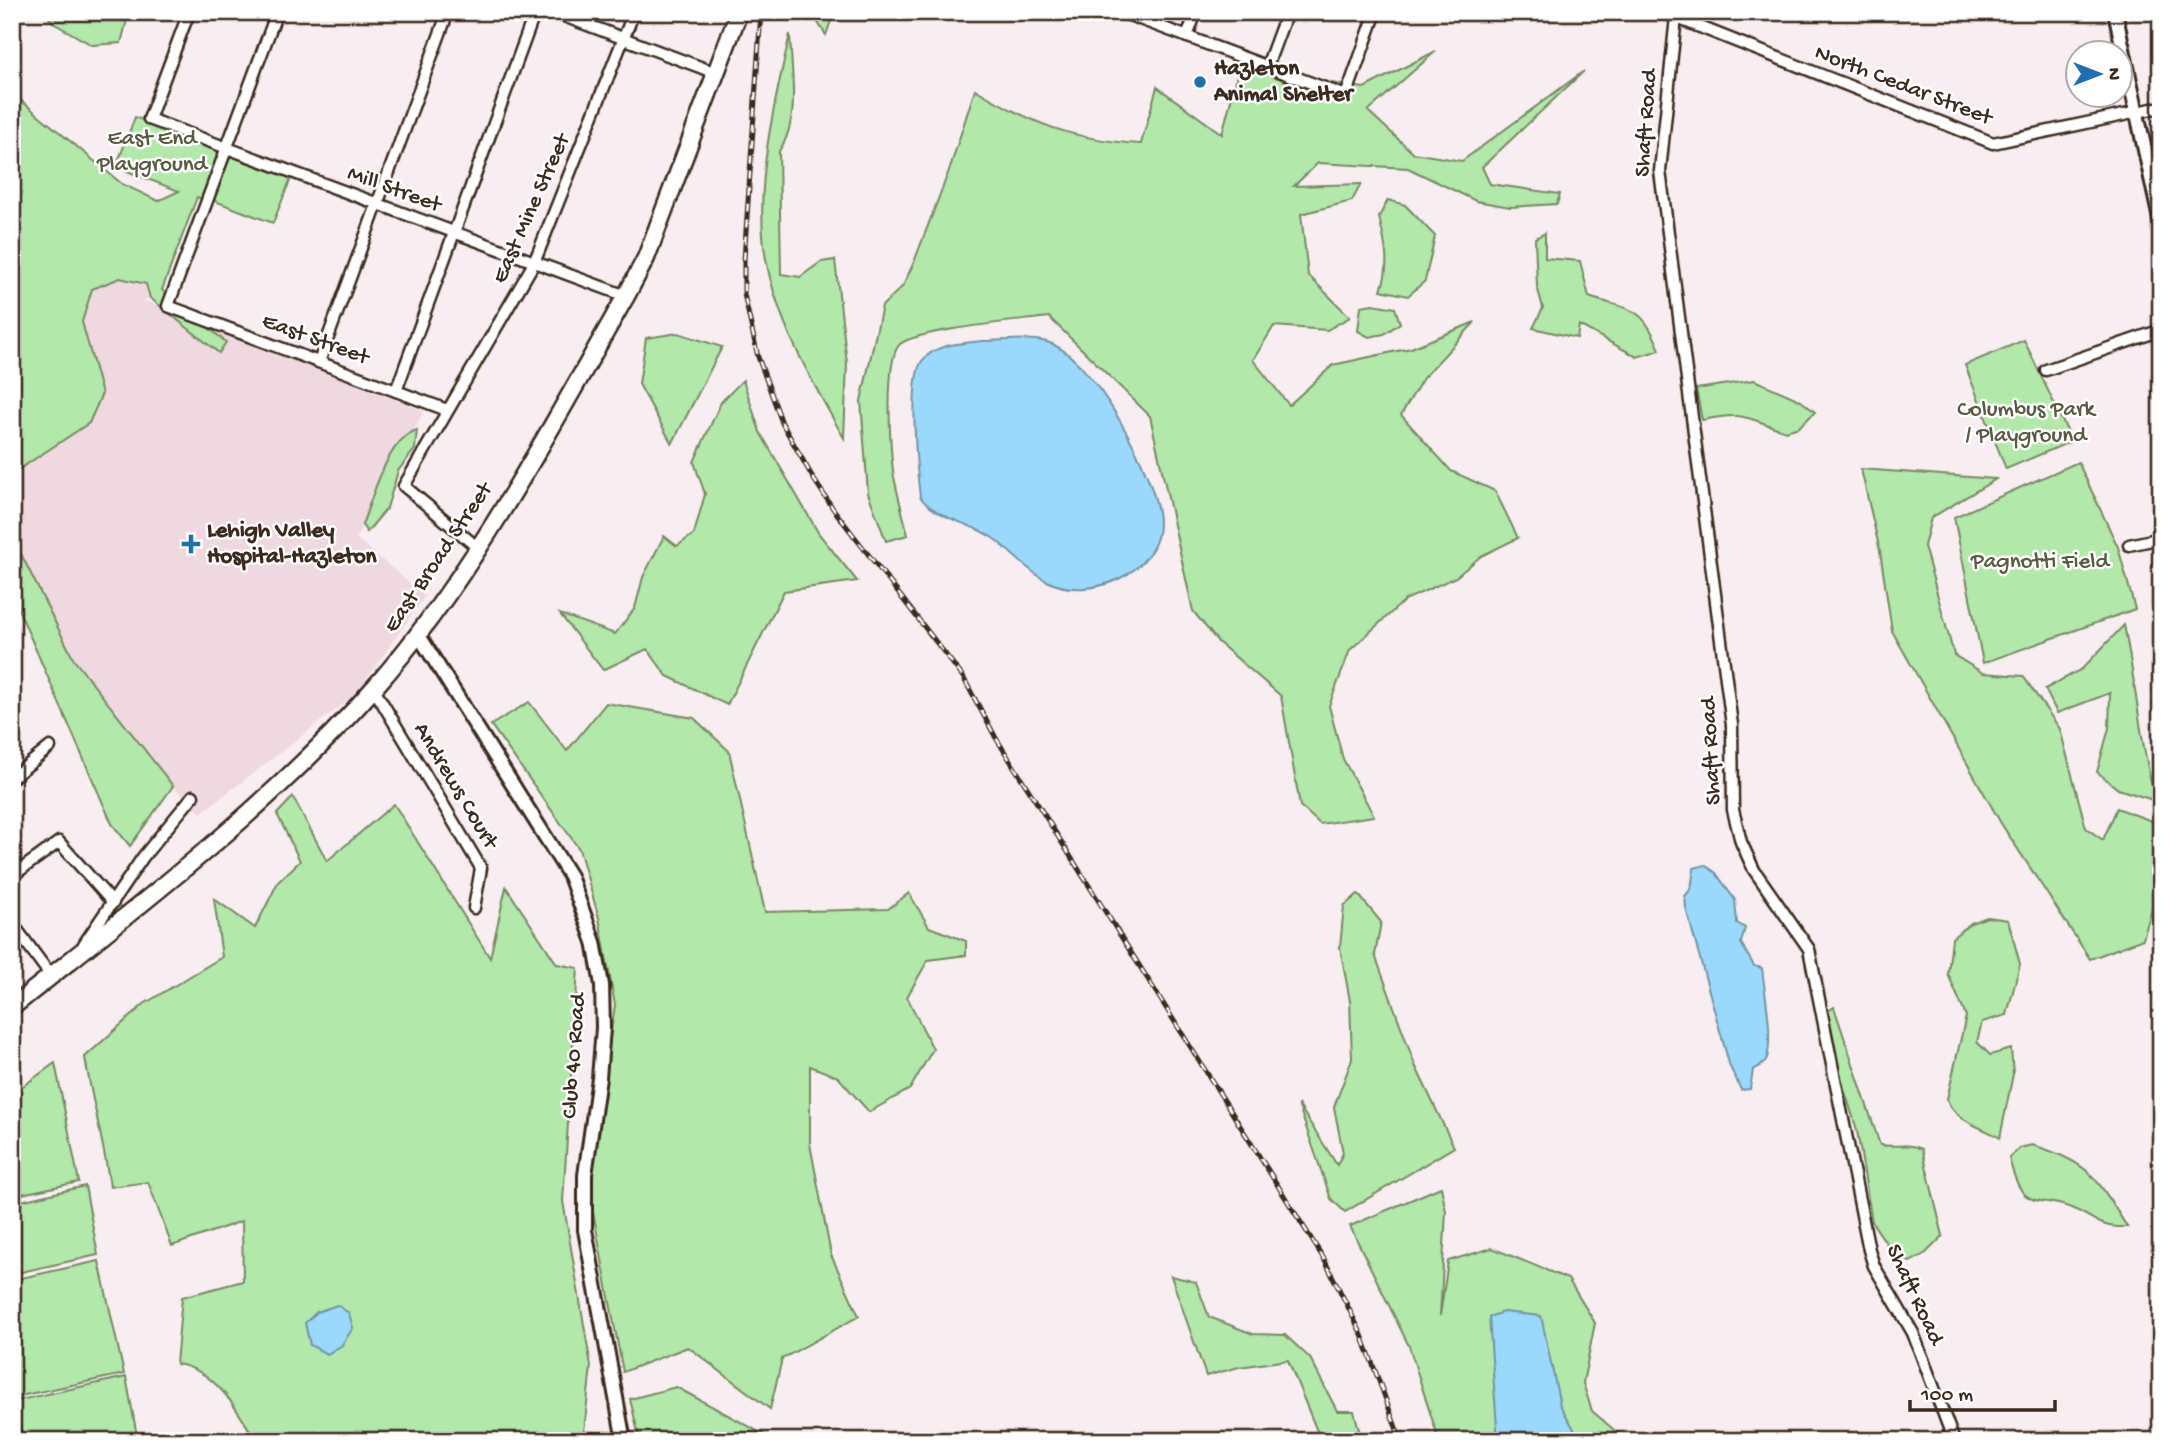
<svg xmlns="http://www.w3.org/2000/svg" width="2173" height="1453" font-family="'Gochi Hand',sans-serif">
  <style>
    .built { fill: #f0d8e0 }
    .green { fill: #b2e8aa; stroke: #768964; stroke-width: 2 }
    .water { fill: #9ad9fb; stroke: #7493a3; stroke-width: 2 }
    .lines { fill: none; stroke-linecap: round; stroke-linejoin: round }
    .minor-casing { stroke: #3b2a1e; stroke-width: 15 }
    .tertiary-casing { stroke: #3b2a1e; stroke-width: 18 }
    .trunk-casing { stroke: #3b2a1e; stroke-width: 21 }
    .minor { stroke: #fff; stroke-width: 10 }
    .tertiary { stroke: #fff; stroke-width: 12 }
    .trunk { stroke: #fff; stroke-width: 16 }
    .rail-casing { stroke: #3b2a1e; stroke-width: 5 }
    .rail { stroke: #fff; stroke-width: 2.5; stroke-dasharray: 8; stroke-linecap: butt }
    .poi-dot { fill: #1f6fb2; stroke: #fff; stroke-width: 2.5 }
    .labels { text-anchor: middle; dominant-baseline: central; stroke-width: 5; stroke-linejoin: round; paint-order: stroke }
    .poi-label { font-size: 23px; font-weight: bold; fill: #3b2a1e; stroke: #fff; text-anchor: start }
    .street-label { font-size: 23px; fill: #3b2a1e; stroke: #fff }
    .park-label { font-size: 23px; fill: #595a41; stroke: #fff }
  </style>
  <rect width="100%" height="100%" fill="#f8edf1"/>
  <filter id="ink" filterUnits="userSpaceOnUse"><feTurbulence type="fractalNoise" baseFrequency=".0143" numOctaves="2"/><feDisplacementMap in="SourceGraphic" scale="14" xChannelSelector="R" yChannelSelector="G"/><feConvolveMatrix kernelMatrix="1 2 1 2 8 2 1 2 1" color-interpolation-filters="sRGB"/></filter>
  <g filter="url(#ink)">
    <path class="built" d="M120,278L146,284L150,298L143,300L424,411L356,538L425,596L355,695L201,813L173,786L74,660L12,536V474L89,423L102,394L82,322L92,289Z"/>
    <g class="green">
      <path d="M43,12H129L121,43L92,45L55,24Z"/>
      <path d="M811,12H834L826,35Z"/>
      <path d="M790,34C791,70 801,120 779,151L781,274L800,277L821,262L835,260L847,363L844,438C810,378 773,316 764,246C756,178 775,100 790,34Z"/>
      <path d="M1436,51L1368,111L1413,153L1462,161L1584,71L1482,167L1490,184L1560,194L1557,204L1510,207L1476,201L1408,168L1318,163L1294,186L1361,184L1352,201L1301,214L1308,275L1350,317L1327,330L1274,326L1253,360L1289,405L1333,365L1411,348L1475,322L1423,378L1401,415L1451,471L1495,491L1518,538L1481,556L1456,577L1405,600L1350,650L1329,706L1343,759L1374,816L1320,824L1300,806L1281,696L1218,642L1193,611L1150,416L1049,317C1020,321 919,329 900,344C884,358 890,455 894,477C898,496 903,515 908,535L886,541L868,493L861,401L882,306L903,286L914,262L950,168L975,89C1032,124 1073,140 1141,144L1157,87L1222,134L1239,69L1364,88Z"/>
      <path d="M12,93L122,184L158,201L179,191L116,167L135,117L219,151L202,199L197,197L162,290L226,342L219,353L150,298L146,284L120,278L92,289L82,322L102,394L89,423L12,474V361L16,350L12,348L15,313Z"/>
      <path d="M230,154L291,178L273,223L212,200Z"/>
      <path d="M1388,200L1405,205L1435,236L1425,281L1408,296L1381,290C1391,265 1385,243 1379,217Z"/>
      <path d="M1545,233V258L1580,261L1589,297C1631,311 1642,304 1660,350L1637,357L1579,325L1577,338L1533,328L1543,308L1537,286L1535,238Z"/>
      <path d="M1373,304L1395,308L1400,323L1384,334L1369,337L1358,331L1361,306Z"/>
      <path d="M678,333L722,347L672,444L639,384L646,338Z"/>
      <path d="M2024,340L2072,441L2006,469L1965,365Z"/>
      <path d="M743,380L760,432L819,534L857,581L784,591L727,705L667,676L647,649L603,670L560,614L615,634L635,608L643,577L664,536L677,546L694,534L705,494L694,462L721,402Z"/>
      <path d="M1754,380L1800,400L1815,412L1799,427L1786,431C1745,418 1748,411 1702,420L1696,389Z"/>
      <path d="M417,430L415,449L398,471L387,508L367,532L362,525C373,497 387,439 417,430Z"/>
      <path d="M2078,462L2118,547L2135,609L1983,663L1954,517Z"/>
      <path d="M1861,469L1996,479L1931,518L1924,546L1954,655L1983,673L2023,676L2060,729L2086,828L2103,840L2117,808L2157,823V891L2143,939L2090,959L2002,825L1892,631L1880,551Z"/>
      <path d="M12,536L74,660L173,786L130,846L112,824L12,595Z"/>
      <path d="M2124,625C2136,683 2140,744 2156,801L2118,789L2097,772L2109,728L2110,693L2057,713L2045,689L2082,669Z"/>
      <path d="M529,702L567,751L606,703L694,718L729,751L765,912L888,909L909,893L929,927L966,941V955L928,960L907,997L933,1049L910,1089L869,1112L838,1077L810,1066V1144L831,1255L859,1316L782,1359L770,1409L688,1347L623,1372L588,1185L615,1005L599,918L579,849L491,725Z"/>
      <path d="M293,797L327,861L394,804L490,958L506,887L557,964L578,968L563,1201L591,1366L583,1441H256C237,1409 215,1369 176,1364L182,1297L243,1281L242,1221L172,1246L148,1182L110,1187C104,1143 92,1101 85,1057L144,1004L222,957L214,899L255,928L278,882L300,861L277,814Z"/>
      <path d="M1358,894L1381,922L1375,955L1415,1065L1454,1147L1345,1212L1331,1199L1298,1104L1337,1165L1343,1153L1334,1107L1352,1059L1350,1001L1340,947L1344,906Z"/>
      <path d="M1987,917L2008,920L2020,964L2007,1015L1982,1022L1977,1042L1990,1055L2011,1049L2013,1074L2000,1138C1982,1127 1954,1121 1947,1099L1966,1016L1948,974L1952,938L1971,923Z"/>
      <path d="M1834,1007L1880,1145C1895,1148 1908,1142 1922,1149L1943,1236L1926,1253L1910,1262L1895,1256L1872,1222L1857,1130L1833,1053L1827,1012Z"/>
      <path d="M55,1063L79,1182L12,1196V1094Z"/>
      <path d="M2032,1145C2090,1162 2096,1177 2127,1227C2100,1228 2098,1220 2076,1210C2036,1191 2024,1218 2009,1158L2020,1148Z"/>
      <path d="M85,1186L98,1255L12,1274V1203Z"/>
      <path d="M1441,1187L1446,1211L1440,1316L1448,1261L1492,1248L1568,1279L1595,1323L1583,1383L1592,1411L1627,1441H1439L1409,1346L1350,1226Z"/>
      <path d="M99,1261L124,1374L15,1397L12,1383V1280Z"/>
      <path d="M1171,1276L1196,1282L1209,1317L1253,1334L1285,1335L1310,1358L1337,1411H1354L1362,1441H1321L1288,1360L1239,1367L1206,1376Z"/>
      <path d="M126,1377L138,1441H23L15,1401Z"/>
      <path d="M676,1387L776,1441H640L630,1399Z"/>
    </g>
    <g class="water">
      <path d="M983,341C1003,341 1029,337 1047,342C1092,355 1157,476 1159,521C1161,573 1088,603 1047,581C1029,572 1013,554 997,541C973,522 939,521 920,497C917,472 908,379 922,361C936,343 964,343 983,341Z"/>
      <path d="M1705,865L1716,873L1735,900L1737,923L1745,928L1741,943L1754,966L1762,968C1765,996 1772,1027 1768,1054C1767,1063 1760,1066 1753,1070L1750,1089L1741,1090L1730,1067L1686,908L1685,896L1691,889L1694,868Z"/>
      <path d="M337,1305L349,1313L353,1328L341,1346L327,1354L310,1345L305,1323L317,1312Z"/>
      <path d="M1503,1312L1541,1316L1560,1405L1581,1441H1498L1489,1317Z"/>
    </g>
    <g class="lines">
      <defs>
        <g id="minor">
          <path d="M189,12L149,119L626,296"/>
          <path d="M277,12L168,306L447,410"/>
          <path d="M553,12L716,73"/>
          <path d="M1121,12L1346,96L1376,12"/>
          <path d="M1662,12L1993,143L2161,107"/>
          <path d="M1676,17L1660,171L1732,725L1733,810L1741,842L1754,870L1809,949L1869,1250L1874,1266L1913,1333L1954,1441"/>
          <path d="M1187,37L1196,12"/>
          <path d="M1267,66L1287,12"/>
          <path d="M319,362L448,12"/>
          <path d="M2046,370L2161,330"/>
          <path d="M396,391L535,12"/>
          <path d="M2129,545L2161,538"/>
          <path d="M478,548L404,486L534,263L634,12"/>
          <path d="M374,689L481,868L474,908"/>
          <path d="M12,778L50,747"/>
          <path d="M12,876L59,842L113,903"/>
          <path d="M12,923L51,976"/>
          <path d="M84,944L143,857L193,796"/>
        </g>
        <g id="tertiary">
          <path d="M2115,12L2161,224"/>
          <path d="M418,634L570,876L594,942L602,985L603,1028L599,1078L585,1175V1230L624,1441"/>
        </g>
        <path id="trunk" d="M12,1007C137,907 268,809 374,688C473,577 552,425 626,296L646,258L739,12"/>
      </defs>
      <use href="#minor" class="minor-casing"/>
      <use href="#tertiary" class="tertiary-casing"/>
      <use href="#trunk" class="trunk-casing"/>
      <use href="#minor" class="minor"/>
      <use href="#tertiary" class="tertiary"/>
      <use href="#trunk" class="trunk"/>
      <defs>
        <path id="rail" d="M761,12L744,260V294L758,357L782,423L813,478L834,510L963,677L996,738L1324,1259L1362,1335L1401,1441"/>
      </defs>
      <use href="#rail" class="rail-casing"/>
      <use href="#rail" class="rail"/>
    </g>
  </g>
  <g class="poi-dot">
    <circle cx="1200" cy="82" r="7"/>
    <path d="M187.5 533.5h7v7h7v7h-7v7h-7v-7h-7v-7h7z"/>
  </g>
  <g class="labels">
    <g class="poi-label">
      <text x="1214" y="69">Hazleton<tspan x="1214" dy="26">Animal Shelter</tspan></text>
      <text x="207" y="531">Lehigh Valley<tspan x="207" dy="26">Hospital-Hazleton</tspan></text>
    </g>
    <g class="street-label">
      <text transform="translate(1903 86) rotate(21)">North Cedar Street</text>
      <text transform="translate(1647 123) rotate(-86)">Shaft Road</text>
      <text transform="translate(394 190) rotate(20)">Mill Street</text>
      <text transform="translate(532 209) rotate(-66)">East Mine Street</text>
      <text transform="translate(315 340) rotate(20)">East Street</text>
      <text transform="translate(439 558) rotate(-56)">East Broad Street</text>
      <text transform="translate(1712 751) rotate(-93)">Shaft Road</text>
      <text transform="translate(455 786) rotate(59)">Andrews Court</text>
      <text transform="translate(575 1056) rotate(-86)">Club 40 Road</text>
      <text transform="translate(1914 1295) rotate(65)">Shaft Road</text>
    </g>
    <g class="park-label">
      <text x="152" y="139">East End<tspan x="152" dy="26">Playground</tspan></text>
      <text x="2026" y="410">Columbus Park<tspan x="2026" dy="26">/ Playground</tspan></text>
      <text x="2040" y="562">Pagnotti Field</text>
    </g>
  </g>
  <rect width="2173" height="1453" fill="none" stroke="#fff" stroke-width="42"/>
  <rect x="21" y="21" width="2131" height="1411" fill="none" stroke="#3b2a1e" stroke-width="2.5" filter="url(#ink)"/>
  <g transform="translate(2099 74) rotate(90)"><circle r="33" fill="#ffffff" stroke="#b1aaa5" stroke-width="2"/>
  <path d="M0-5L12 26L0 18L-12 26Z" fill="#1f6fb2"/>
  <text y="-10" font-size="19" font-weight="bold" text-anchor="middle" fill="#3b2a1e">N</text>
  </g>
  <path d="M1910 1400v10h145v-10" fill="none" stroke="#3b2a1e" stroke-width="3.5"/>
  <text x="1921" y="1400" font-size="21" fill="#3b2a1e" stroke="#ffffff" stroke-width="5" paint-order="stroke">100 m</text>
</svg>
